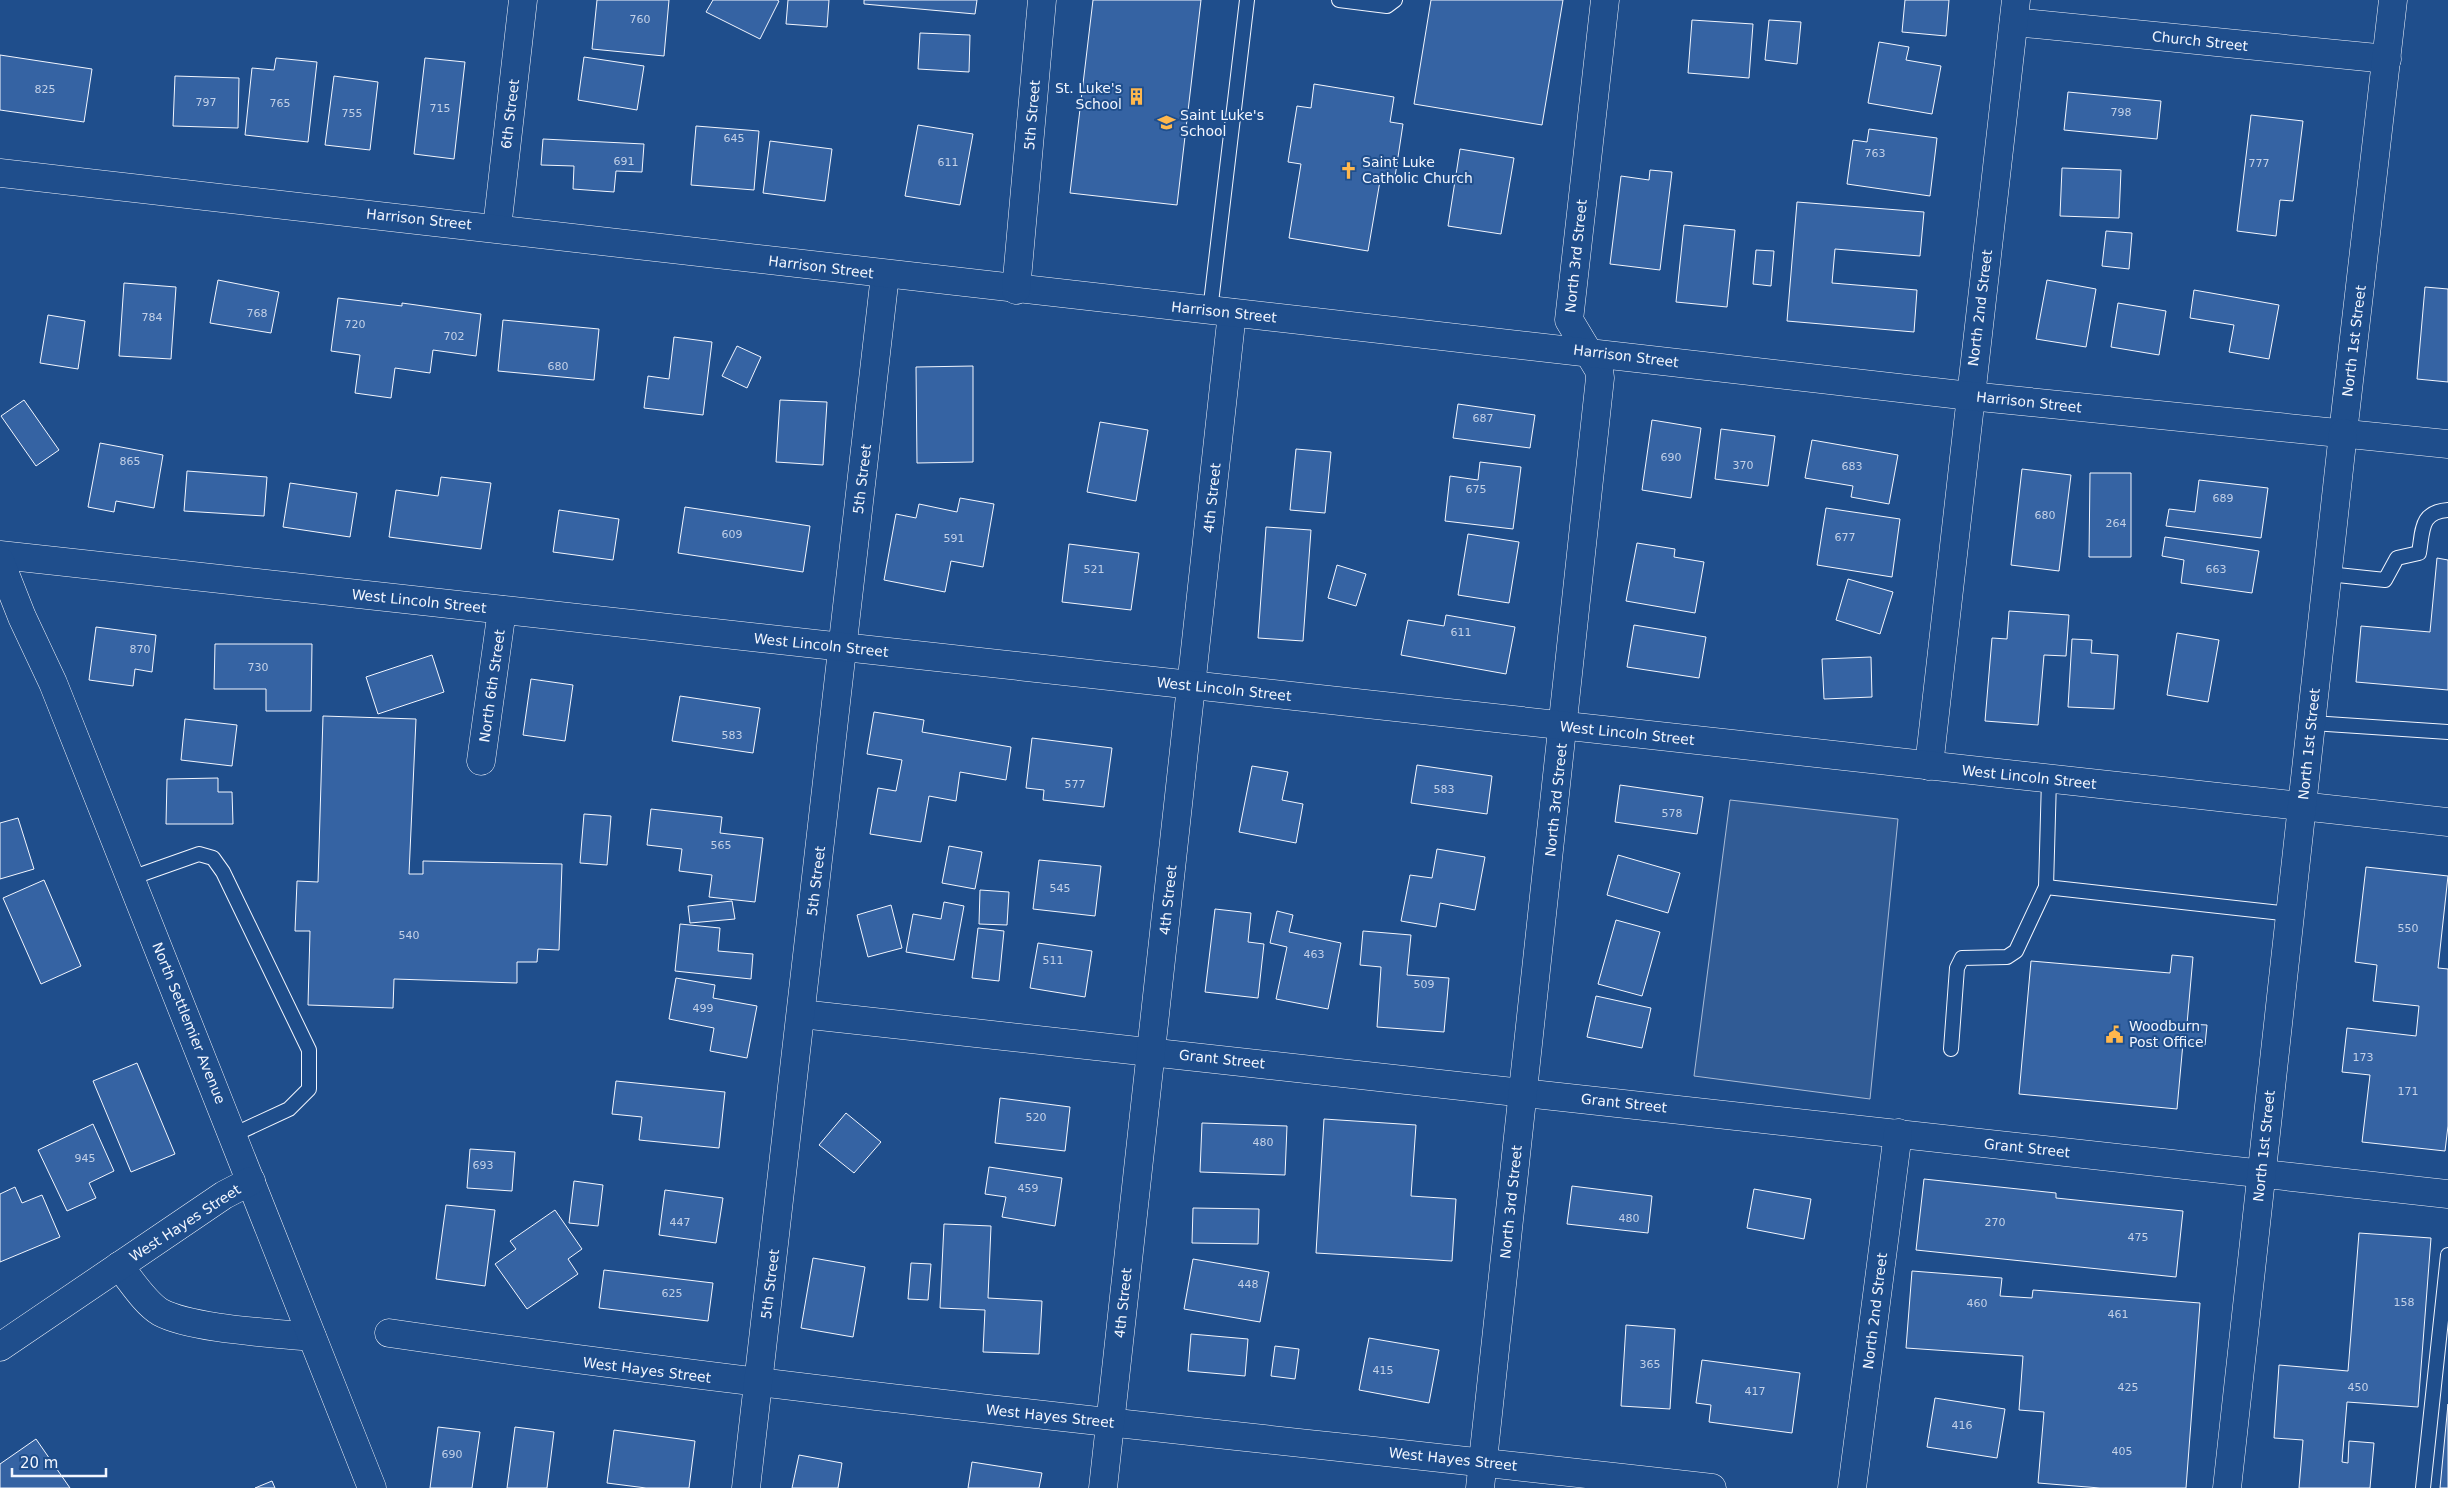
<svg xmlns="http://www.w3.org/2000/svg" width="2448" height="1488" font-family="'DejaVu Sans',sans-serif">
  <rect width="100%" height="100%" fill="#1f4e8c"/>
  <polygon fill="#305b95" stroke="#a8bbd7" points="1730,800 1898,819 1870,1099 1694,1076"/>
  <g fill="#3563a3" stroke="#f2f6ff">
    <polygon points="597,0 669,0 664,56 592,49"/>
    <polygon points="713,0 777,0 779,1 760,39 706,12"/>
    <polygon points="788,0 829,0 827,27 786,24"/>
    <polygon points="864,0 977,0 975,14 864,4"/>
    <polygon points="1093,0 1201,0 1177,205 1070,193"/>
    <polygon points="1431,0 1563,0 1542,125 1414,104"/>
    <polygon points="1905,0 1949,0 1946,36 1902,32"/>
    <polygon points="1692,20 1753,24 1749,78 1688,73"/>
    <polygon points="1769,20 1801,22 1797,64 1765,60"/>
    <polygon points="920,33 970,35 969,72 918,69"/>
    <polygon points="1879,42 1909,47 1906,60 1941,66 1932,114 1868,103"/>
    <polygon points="0,55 92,69 84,122 0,110"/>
    <polygon points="584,57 644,66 637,110 578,100"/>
    <polygon points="276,58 317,62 308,142 245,135 252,68 274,70"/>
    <polygon points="425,58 465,62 454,159 414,154"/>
    <polygon points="175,76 239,78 238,128 173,126"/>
    <polygon points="334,76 378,82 370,150 325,145"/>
    <polygon points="1314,84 1394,97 1390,122 1403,124 1395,177 1381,175 1368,251 1289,238 1301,164 1288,162 1297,106 1311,108"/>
    <polygon points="2068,92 2161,101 2157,139 2064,130"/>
    <polygon points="2251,115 2303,121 2293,201 2280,200 2276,236 2237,231"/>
    <polygon points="918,125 973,134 960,205 905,196"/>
    <polygon points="696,126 759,131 754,190 691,185"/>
    <polygon points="1869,129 1937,138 1930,196 1847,184 1853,140 1867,142"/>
    <polygon points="543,139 644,144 642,172 616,171 614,192 573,189 574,166 541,165"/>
    <polygon points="770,141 832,149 825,201 763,193"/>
    <polygon points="1460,149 1514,158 1501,234 1448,226"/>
    <polygon points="2062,168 2121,170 2119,218 2060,216"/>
    <polygon points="1650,170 1672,172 1660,270 1610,264 1621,176 1649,180"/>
    <polygon points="1797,202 1924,212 1920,256 1835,249 1832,283 1917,290 1914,332 1787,321"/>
    <polygon points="1684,225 1735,230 1727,307 1676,302"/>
    <polygon points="2106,231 2132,233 2129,269 2102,266"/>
    <polygon points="1756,250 1774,251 1771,286 1753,284"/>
    <polygon points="218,280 279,292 271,333 210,323"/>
    <polygon points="2047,280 2096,289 2086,347 2036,339"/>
    <polygon points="124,283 176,287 171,359 119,356"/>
    <polygon points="2425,287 2448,289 2448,382 2417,379"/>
    <polygon points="2194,290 2279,305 2269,359 2229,352 2234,325 2190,318"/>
    <polygon points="338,298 402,306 402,303 481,314 476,356 433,350 430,373 395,368 391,398 355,393 360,355 331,351"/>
    <polygon points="2118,303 2166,311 2159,355 2111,347"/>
    <polygon points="48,315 85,321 78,369 40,363"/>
    <polygon points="503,320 599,329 594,380 498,371"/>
    <polygon points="674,337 712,342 703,415 644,408 648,376 669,379"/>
    <polygon points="737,346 761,357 747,388 722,376"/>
    <polygon points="973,366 973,462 917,463 916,367"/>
    <polygon points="24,400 59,450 36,466 1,416"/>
    <polygon points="780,400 827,402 823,465 776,462"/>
    <polygon points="1458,404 1535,415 1530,448 1453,438"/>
    <polygon points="1652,420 1701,428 1691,498 1642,490"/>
    <polygon points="1100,422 1148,430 1136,501 1087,492"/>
    <polygon points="1721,429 1775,436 1768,486 1715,479"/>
    <polygon points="1812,440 1898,455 1889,504 1851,497 1853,486 1805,478"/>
    <polygon points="100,443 163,455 154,508 116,501 114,512 88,507"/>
    <polygon points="1296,449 1331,452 1325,513 1290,510"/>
    <polygon points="1480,462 1521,467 1513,529 1445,521 1450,476 1478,480"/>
    <polygon points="2022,469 2071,475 2059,571 2011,565"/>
    <polygon points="187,471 267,477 264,516 184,511"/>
    <polygon points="2090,473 2131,473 2131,557 2089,557"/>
    <polygon points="441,477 491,483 481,549 389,537 396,490 438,496"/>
    <polygon points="2199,480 2268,488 2261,538 2166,526 2169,509 2195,512"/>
    <polygon points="290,483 357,493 350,537 283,527"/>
    <polygon points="960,498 994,504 983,567 951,561 945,592 884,580 896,514 916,518 919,504 957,512"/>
    <polygon points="685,507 810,526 803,572 678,553"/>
    <polygon points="1826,508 1900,519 1892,577 1817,565"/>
    <polygon points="559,510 619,519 613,560 553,552"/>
    <polygon points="1266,527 1311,530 1303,641 1258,638"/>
    <polygon points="1468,534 1519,542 1509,603 1458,595"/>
    <polygon points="2165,537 2259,551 2252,593 2181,583 2184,560 2162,556"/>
    <polygon points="1637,543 1675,549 1674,557 1704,562 1695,613 1626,601"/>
    <polygon points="1069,544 1139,553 1131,610 1062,602"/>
    <polygon points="2437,558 2448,560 2448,690 2356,682 2361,626 2430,632"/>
    <polygon points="1337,565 1366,574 1356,606 1328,598"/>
    <polygon points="1848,579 1893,592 1880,634 1836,620"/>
    <polygon points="2009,611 2069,615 2066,656 2044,655 2038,725 1985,721 1992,638 2007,639"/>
    <polygon points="1446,615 1515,627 1506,674 1401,655 1408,620 1444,626"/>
    <polygon points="1634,625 1706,637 1699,678 1627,667"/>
    <polygon points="96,627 156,635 152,672 135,669 133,686 89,680"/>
    <polygon points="2177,633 2219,640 2208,702 2167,695"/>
    <polygon points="2072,639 2092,640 2091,653 2118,655 2114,709 2068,707"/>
    <polygon points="215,644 312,644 311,711 266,711 266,689 214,689"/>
    <polygon points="432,655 444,692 378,714 366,677"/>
    <polygon points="1871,657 1872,697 1824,699 1822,659"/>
    <polygon points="531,679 573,685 565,741 523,735"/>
    <polygon points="680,696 760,708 753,753 672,741"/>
    <polygon points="874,712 924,720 922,732 1011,747 1006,780 960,772 956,801 929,796 921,842 870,834 878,788 896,791 902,760 867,754"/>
    <polygon points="323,716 416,719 409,874 423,874 423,861 562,864 559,950 538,949 537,962 517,962 517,983 394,979 393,1008 308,1005 310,931 295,931 297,881 318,882"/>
    <polygon points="185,719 237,725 232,766 181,760"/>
    <polygon points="1032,738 1112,748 1104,807 1043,800 1044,790 1026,788"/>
    <polygon points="1417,765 1492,776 1487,814 1411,803"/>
    <polygon points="1252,766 1288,772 1282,800 1303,804 1296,843 1239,832"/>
    <polygon points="218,778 218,792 232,792 233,824 166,824 167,779"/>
    <polygon points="1620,785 1703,797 1697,834 1615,822"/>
    <polygon points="651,809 722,817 720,833 763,838 755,902 709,897 712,875 679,871 682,849 647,845"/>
    <polygon points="584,814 611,816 607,865 580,863"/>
    <polygon points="18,818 34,869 0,879 0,823"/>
    <polygon points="949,846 982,852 975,889 942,883"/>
    <polygon points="1437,849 1485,857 1475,910 1440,903 1436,927 1401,921 1410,875 1432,878"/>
    <polygon points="1618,855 1680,873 1668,913 1607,895"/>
    <polygon points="1039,860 1101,866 1095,916 1033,909"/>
    <polygon points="2366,867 2448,876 2438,968 2448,969 2448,1126 2445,1151 2362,1142 2370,1075 2342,1072 2347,1028 2416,1036 2419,1006 2373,1001 2377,965 2355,962"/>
    <polygon points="44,880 81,966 41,984 3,898"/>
    <polygon points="980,890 1009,892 1007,925 979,924"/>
    <polygon points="732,901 735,919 690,923 688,906"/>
    <polygon points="944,902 964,906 954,960 906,952 913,914 941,919"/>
    <polygon points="891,905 902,948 868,957 857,915"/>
    <polygon points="1215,909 1251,913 1248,942 1264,944 1258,998 1205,992"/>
    <polygon points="1277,911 1293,915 1289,932 1341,943 1328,1009 1276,999 1287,947 1270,943"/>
    <polygon points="1616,920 1660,932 1642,996 1598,984"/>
    <polygon points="680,924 720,928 718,951 753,954 751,979 675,971"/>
    <polygon points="978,928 1004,931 999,981 972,978"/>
    <polygon points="1363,931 1411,935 1407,975 1449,978 1444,1032 1377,1027 1381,967 1360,965"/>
    <polygon points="1038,943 1092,951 1085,997 1030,988"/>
    <polygon points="2172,955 2193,957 2187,1024 2207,1025 2205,1045 2183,1043 2177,1109 2019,1094 2031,961 2170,973"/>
    <polygon points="676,978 715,985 713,998 757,1006 747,1058 710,1051 714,1028 669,1019"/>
    <polygon points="1596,996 1651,1008 1642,1048 1587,1037"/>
    <polygon points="137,1063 175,1154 131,1172 93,1081"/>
    <polygon points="616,1081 725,1092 719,1148 639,1140 642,1117 612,1114"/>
    <polygon points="1000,1098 1070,1107 1065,1151 995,1143"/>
    <polygon points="846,1113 881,1142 854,1173 819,1145"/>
    <polygon points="1324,1119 1416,1125 1411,1196 1456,1199 1452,1261 1316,1253"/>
    <polygon points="1202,1123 1287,1126 1285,1175 1200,1172"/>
    <polygon points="93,1124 114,1171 89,1183 96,1198 67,1211 38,1150"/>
    <polygon points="470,1149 515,1152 512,1191 467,1188"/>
    <polygon points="989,1167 1062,1178 1055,1226 1002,1217 1006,1197 985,1194"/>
    <polygon points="1924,1179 2056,1193 2056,1198 2183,1211 2176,1277 1916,1250"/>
    <polygon points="574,1181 603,1185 598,1226 569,1223"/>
    <polygon points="1572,1186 1652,1196 1648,1233 1567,1224"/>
    <polygon points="15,1187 22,1203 42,1195 60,1237 0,1262 0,1194"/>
    <polygon points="1754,1189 1811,1199 1804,1239 1747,1228"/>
    <polygon points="665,1190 723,1198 716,1243 659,1235"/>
    <polygon points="446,1205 495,1210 485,1286 436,1279"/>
    <polygon points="1193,1208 1259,1209 1258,1244 1192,1243"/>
    <polygon points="555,1210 582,1249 568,1259 578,1274 527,1309 495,1264 516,1249 510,1241"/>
    <polygon points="944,1224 991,1226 988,1298 1042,1301 1039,1354 983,1352 985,1310 940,1308"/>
    <polygon points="2359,1233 2431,1238 2418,1407 2347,1402 2342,1462 2348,1463 2349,1441 2374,1443 2370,1488 2299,1488 2303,1440 2274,1438 2279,1365 2348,1371"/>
    <polygon points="813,1258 865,1267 853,1337 801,1328"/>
    <polygon points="1193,1259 1269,1272 1260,1322 1184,1309"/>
    <polygon points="911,1263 931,1264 928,1300 908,1299"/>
    <polygon points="604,1270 713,1283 708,1321 599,1308"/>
    <polygon points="1912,1271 2002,1278 2000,1296 2032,1298 2033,1290 2200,1303 2186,1488 2100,1488 2038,1483 2044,1412 2019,1410 2023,1356 1906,1348"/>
    <polygon points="1626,1325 1675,1329 1670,1409 1621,1406"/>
    <polygon points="1191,1334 1248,1339 1245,1376 1188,1371"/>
    <polygon points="1369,1338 1439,1350 1429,1403 1359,1390"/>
    <polygon points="1275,1346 1299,1349 1295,1379 1271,1376"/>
    <polygon points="1702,1360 1800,1373 1792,1433 1709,1422 1711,1405 1696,1403"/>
    <polygon points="1935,1398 2005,1409 1997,1458 1927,1447"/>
    <polygon points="2448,1404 2448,1488 2440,1488"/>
    <polygon points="438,1427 480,1432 472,1488 430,1488"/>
    <polygon points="515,1427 554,1432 547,1488 507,1488"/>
    <polygon points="614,1430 695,1441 689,1488 646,1488 607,1483"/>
    <polygon points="36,1439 70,1488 0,1488 0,1464"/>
    <polygon points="799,1455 842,1463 838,1488 792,1488"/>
    <polygon points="972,1462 1042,1473 1039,1488 968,1488"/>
    <polygon points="272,1481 275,1488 255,1488"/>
  </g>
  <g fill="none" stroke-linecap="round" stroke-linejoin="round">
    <defs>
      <g id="lane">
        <polyline points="1339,0 1387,6 1395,0"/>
        <polyline points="1210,311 1247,0"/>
        <path d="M 2328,574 L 2385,580 L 2397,558 L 2419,553 C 2423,530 2420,512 2448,510"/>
        <polyline points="2312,723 2448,732"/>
        <polyline points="131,878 199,854 213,858 223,872 309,1050 309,1089 289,1109 233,1135"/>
        <polyline points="2046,887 2290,914"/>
        <polyline points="1951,1049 1957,968 1962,958 2007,957 2016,951 2046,887 2049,779"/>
        <polyline points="2423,1488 2448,1255"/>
      </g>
      <g id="street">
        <polyline points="2014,22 2387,59"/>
        <polyline points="497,228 523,0"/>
        <polyline points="2343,433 2393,0"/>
        <polyline points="481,761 502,610"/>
        <polyline points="1929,766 2016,0"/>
        <polyline points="801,1014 2448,1194"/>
        <path d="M 119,1266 C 131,1280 144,1302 160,1312 C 191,1329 274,1333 312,1337"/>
        <path d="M 389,1333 C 829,1397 1271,1438 1712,1488"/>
        <polyline points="746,1488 885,275"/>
        <polyline points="1103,1488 1232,313"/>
        <polyline points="1480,1488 1600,378 1599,370 1569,320 1605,0"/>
        <polyline points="1852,1488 1898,1133"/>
      </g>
      <g id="secondary">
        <polyline points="0,173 1970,396 2448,444"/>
        <polyline points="1016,290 1042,0"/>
        <polyline points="0,555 2448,822"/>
        <polyline points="0,561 22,617 53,683 372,1488"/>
        <polyline points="0,1347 224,1195 251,1181"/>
        <polyline points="2227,1488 2343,433"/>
      </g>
    </defs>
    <use href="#lane" stroke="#f2f6ff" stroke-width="16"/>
    <use href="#street" stroke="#f2f6ff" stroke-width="29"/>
    <use href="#secondary" stroke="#f2f6ff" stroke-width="29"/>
    <use href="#lane" stroke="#1f4e8c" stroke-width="14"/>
    <use href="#street" stroke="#1f4e8c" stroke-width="28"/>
    <use href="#secondary" stroke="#1f4e8c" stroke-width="28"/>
  </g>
  <defs>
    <symbol id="building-bare" viewBox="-9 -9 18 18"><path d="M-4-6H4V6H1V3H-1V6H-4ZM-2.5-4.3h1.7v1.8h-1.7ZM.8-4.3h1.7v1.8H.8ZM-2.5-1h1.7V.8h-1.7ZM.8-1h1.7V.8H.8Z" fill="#ffb74d" stroke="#1f4e8c" stroke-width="2.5" paint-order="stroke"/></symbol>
    <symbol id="school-bare" viewBox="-9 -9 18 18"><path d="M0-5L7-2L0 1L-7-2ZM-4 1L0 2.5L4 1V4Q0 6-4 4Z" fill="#ffb74d" stroke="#1f4e8c" stroke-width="2.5" paint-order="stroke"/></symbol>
    <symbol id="church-bare" viewBox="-9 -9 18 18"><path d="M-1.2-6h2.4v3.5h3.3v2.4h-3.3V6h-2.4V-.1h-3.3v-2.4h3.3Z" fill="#ffb74d" stroke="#1f4e8c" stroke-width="2.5" paint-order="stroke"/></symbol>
    <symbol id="civic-bare" viewBox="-9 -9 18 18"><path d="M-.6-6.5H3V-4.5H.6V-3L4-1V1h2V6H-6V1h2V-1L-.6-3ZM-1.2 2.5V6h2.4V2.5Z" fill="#ffb74d" stroke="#1f4e8c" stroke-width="2.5" paint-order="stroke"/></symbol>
  </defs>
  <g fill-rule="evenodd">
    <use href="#building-bare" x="1124" y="84" width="25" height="25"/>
    <use href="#school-bare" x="1154" y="110" width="25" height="25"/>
    <use href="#church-bare" x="1336" y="158" width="25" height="25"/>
    <use href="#civic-bare" x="2102" y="1022" width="25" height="25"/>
  </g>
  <g text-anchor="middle" stroke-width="4" stroke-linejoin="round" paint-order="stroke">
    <g font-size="11" fill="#c3d1e8">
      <text x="640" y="23">760</text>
      <text x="45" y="93">825</text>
      <text x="206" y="106">797</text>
      <text x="280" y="107">765</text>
      <text x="440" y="112">715</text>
      <text x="2121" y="116">798</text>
      <text x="352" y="117">755</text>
      <text x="734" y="142">645</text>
      <text x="1875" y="157">763</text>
      <text x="624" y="165">691</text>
      <text x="948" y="166">611</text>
      <text x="2259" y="167">777</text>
      <text x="257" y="317">768</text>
      <text x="152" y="321">784</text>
      <text x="355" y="328">720</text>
      <text x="454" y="340">702</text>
      <text x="558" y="370">680</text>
      <text x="1483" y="422">687</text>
      <text x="1671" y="461">690</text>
      <text x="130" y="465">865</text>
      <text x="1743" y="469">370</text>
      <text x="1852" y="470">683</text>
      <text x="1476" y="493">675</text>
      <text x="2223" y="502">689</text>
      <text x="2045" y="519">680</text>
      <text x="2116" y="527">264</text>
      <text x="732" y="538">609</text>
      <text x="1845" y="541">677</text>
      <text x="954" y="542">591</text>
      <text x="1094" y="573">521</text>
      <text x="2216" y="573">663</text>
      <text x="1461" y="636">611</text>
      <text x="140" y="653">870</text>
      <text x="258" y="671">730</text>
      <text x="732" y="739">583</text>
      <text x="1075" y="788">577</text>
      <text x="1444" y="793">583</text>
      <text x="1672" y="817">578</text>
      <text x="721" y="849">565</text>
      <text x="1060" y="892">545</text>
      <text x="2408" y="932">550</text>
      <text x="409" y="939">540</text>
      <text x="1314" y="958">463</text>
      <text x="1053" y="964">511</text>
      <text x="1424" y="988">509</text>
      <text x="703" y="1012">499</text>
      <text x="2363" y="1061">173</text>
      <text x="2408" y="1095">171</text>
      <text x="1036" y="1121">520</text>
      <text x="1263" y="1146">480</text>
      <text x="85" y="1162">945</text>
      <text x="483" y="1169">693</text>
      <text x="1028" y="1192">459</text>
      <text x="1629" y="1222">480</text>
      <text x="680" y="1226">447</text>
      <text x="1995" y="1226">270</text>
      <text x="2138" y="1241">475</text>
      <text x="1248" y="1288">448</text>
      <text x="672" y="1297">625</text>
      <text x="2404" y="1306">158</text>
      <text x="1977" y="1307">460</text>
      <text x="2118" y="1318">461</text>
      <text x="1650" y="1368">365</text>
      <text x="1383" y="1374">415</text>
      <text x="2128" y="1391">425</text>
      <text x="2358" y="1391">450</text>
      <text x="1755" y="1395">417</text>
      <text x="1962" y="1429">416</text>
      <text x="2122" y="1455">405</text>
      <text x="452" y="1458">690</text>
    </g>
    <g font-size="14" fill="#f2f6ff" stroke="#1f4e8c">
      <text transform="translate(2200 41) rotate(6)" y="5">Church Street</text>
      <text transform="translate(510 114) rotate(-83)" y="5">6th Street</text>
      <text transform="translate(1032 115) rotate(-85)" y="5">5th Street</text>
      <text transform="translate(419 219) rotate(6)" y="5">Harrison Street</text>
      <text transform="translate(1576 256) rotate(-84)" y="5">North 3rd Street</text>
      <text transform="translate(821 267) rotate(7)" y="5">Harrison Street</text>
      <text transform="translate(1980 308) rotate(-83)" y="5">North 2nd Street</text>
      <text transform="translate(1224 312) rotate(6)" y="5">Harrison Street</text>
      <text transform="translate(2354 341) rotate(-83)" y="5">North 1st Street</text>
      <text transform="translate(1626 356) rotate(7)" y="5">Harrison Street</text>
      <text transform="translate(2029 402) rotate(6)" y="5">Harrison Street</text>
      <text transform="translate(862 479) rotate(-83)" y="5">5th Street</text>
      <text transform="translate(1212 498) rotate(-84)" y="5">4th Street</text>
      <text transform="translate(419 601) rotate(6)" y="5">West Lincoln Street</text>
      <text transform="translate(821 645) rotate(6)" y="5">West Lincoln Street</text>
      <text transform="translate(492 686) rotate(-82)" y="5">North 6th Street</text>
      <text transform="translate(1224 689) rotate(6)" y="5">West Lincoln Street</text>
      <text transform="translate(1627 733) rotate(6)" y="5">West Lincoln Street</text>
      <text transform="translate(2309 744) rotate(-84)" y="5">North 1st Street</text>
      <text transform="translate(2029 777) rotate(6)" y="5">West Lincoln Street</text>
      <text transform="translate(1556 800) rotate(-84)" y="5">North 3rd Street</text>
      <text transform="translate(816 881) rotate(-83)" y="5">5th Street</text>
      <text transform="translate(1168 900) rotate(-84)" y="5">4th Street</text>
      <text transform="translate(189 1023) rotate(68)" y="5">North Settlemier Avenue</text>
      <text transform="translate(1222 1059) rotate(6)" y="5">Grant Street</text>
      <text transform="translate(1624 1103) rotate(6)" y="5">Grant Street</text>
      <text transform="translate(2264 1146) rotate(-84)" y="5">North 1st Street</text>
      <text transform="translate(2027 1148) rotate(6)" y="5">Grant Street</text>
      <text transform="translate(1511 1202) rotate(-84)" y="5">North 3rd Street</text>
      <text transform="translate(185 1223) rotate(-33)" y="5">West Hayes Street</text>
      <text transform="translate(770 1284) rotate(-83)" y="5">5th Street</text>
      <text transform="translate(1123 1303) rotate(-84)" y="5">4th Street</text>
      <text transform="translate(1875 1311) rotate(-83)" y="5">North 2nd Street</text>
      <text transform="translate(647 1370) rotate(7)" y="5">West Hayes Street</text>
      <text transform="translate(1050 1416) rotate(6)" y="5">West Hayes Street</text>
      <text transform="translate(1453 1459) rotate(6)" y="5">West Hayes Street</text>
    </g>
    <g font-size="14" fill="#f2f6ff" stroke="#1f4e8c" text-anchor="start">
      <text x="1122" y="93" text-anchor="end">St. Luke's<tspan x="1122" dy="16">School</tspan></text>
      <text x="1180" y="120">Saint Luke's<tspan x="1180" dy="16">School</tspan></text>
      <text x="1362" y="167">Saint Luke<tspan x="1362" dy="16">Catholic Church</tspan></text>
      <text x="2129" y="1031">Woodburn<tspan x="2129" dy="16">Post Office</tspan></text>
    </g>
  </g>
  <path d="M12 1468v8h94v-8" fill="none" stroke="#f2f6ff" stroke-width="2.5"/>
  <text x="20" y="1468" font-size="15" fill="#f2f6ff" stroke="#1f4e8c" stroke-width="4" paint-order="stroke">20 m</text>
</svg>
